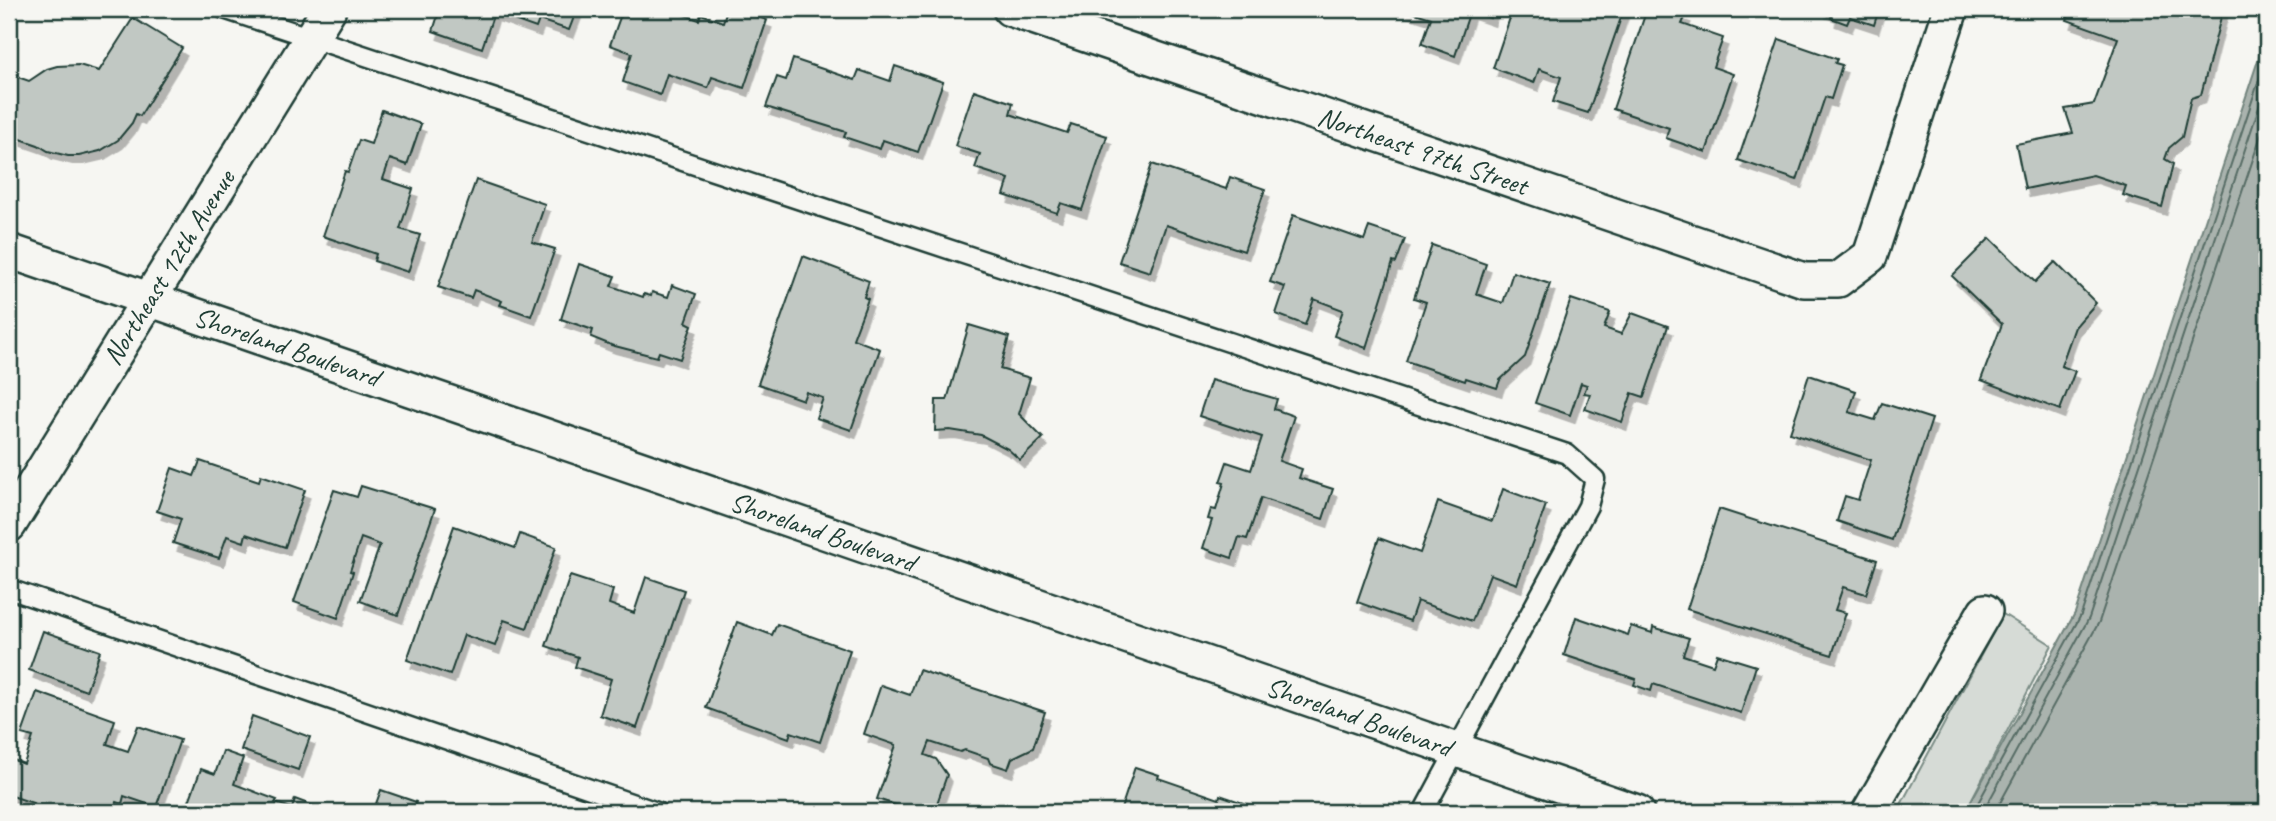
<svg xmlns="http://www.w3.org/2000/svg" width="2276" height="821" font-family="Caveat,sans-serif">
  <defs>
    <filter id="shadow"><feDropShadow dx="4.5" dy="8" stdDeviation="0" flood-color="#0004"/></filter>
  </defs>
  <rect width="100%" height="100%" fill="#f6f6f2"/>
  <filter id="ink" filterUnits="userSpaceOnUse"><feTurbulence type="fractalNoise" baseFrequency=".0143" numOctaves="2"/><feDisplacementMap in="SourceGraphic" scale="14" xChannelSelector="R" yChannelSelector="G"/><feConvolveMatrix kernelMatrix="1 2 1 2 8 2 1 2 1" color-interpolation-filters="sRGB"/></filter>
  <g filter="url(#ink)">
    <polygon fill="#d6dbd6" stroke="#7a8c85" stroke-width="2" points="2003,614 2052,645 1965,812 1897,812"/>
    <polygon fill="#aab3ae" stroke="#72847d" stroke-width="2" points="2267,33 2267,812 1965,812 2075,613"/>
    <g fill="none" stroke-linecap="round" stroke-linejoin="round">
      <g stroke="#576c65" stroke-width="2">
        <polyline points="1973,812 2081,615 2267,56"/>
        <polyline points="1983,812 2089,618 2267,83"/>
        <polyline points="1995,812 2099,622 2267,117"/>
      </g>
    </g>
    <g fill="#c1c8c3" stroke="#1f3d34" stroke-width="2" filter="url(#shadow)">
      <polygon points="440,9 577,9 569,30 539,20 536,28 494,13 482,48 433,31"/>
      <polygon points="623,9 652,9 661,12 662,9 667,9 699,20 701,14 723,22 727,9 735,9 767,20 744,88 712,77 708,88 667,74 660,95 623,82 632,53 610,45"/>
      <polygon points="1402,9 1493,9 1490,18 1470,11 1455,56 1422,44 1431,18"/>
      <polygon points="1513,9 1624,9 1588,113 1553,102 1561,77 1539,69 1534,83 1493,68"/>
      <polygon points="1647,9 1668,9 1686,15 1682,24 1723,38 1713,67 1733,74 1706,152 1666,138 1669,128 1613,109"/>
      <polygon points="1823,9 1879,9 1874,25 1850,17 1847,24 1831,18 1832,13 1822,10"/>
      <polygon points="2071,9 2223,9 2201,95 2191,98 2182,137 2169,148 2165,159 2173,164 2162,207 2123,195 2126,186 2093,175 2025,189 2016,144 2073,133 2065,109 2094,104 2118,38 2067,20"/>
      <polygon points="133,18 182,48 140,116 136,114 132,123 118,140 100,151 79,156 68,156 48,151 38,145 9,135 9,74 29,81 47,69 57,66 79,65 99,71"/>
      <polygon points="1779,39 1837,59 1835,63 1842,65 1831,99 1825,97 1797,180 1738,160"/>
      <polygon points="793,59 855,80 859,70 890,81 895,66 943,82 918,152 883,140 880,149 844,137 846,132 766,107 777,77 786,80"/>
      <polygon points="974,90 1013,103 1010,114 1067,133 1071,124 1107,136 1082,210 1061,203 1057,213 1004,195 1009,179 975,168 980,154 955,146"/>
      <polygon points="382,110 421,124 407,165 390,159 383,179 413,189 400,229 420,235 408,272 374,261 376,254 323,236 345,171 348,172 359,140 371,144"/>
      <polygon points="1152,164 1226,189 1230,177 1265,189 1244,251 1166,225 1150,272 1119,262"/>
      <polygon points="476,180 545,204 532,242 555,249 531,316 500,305 502,301 474,290 471,298 438,287"/>
      <polygon points="1293,215 1364,240 1369,227 1405,239 1396,263 1393,262 1366,348 1334,336 1343,310 1314,299 1305,325 1276,314 1285,287 1270,282"/>
      <polygon points="1990,238 2035,282 2055,262 2096,303 2075,327 2061,366 2075,371 2060,410 1981,380 2002,324 1952,276"/>
      <polygon points="1432,245 1486,264 1476,294 1503,303 1513,272 1550,284 1525,357 1500,380 1497,388 1466,378 1465,381 1406,361 1426,302 1414,298"/>
      <polygon points="803,256 869,281 864,297 868,299 853,339 880,349 851,430 816,418 823,398 806,392 803,400 758,384"/>
      <polygon points="579,264 615,276 611,286 643,297 644,294 651,296 652,292 668,297 672,285 696,294 686,322 692,325 680,359 659,352 657,357 611,345 591,337 593,330 561,319"/>
      <polygon points="1571,299 1610,312 1604,328 1621,334 1632,313 1668,326 1644,397 1632,393 1622,422 1585,409 1590,394 1584,393 1587,385 1581,383 1570,415 1535,403"/>
      <polygon points="969,325 1009,337 1000,369 1030,378 1019,414 1043,438 1020,460 1008,449 981,435 950,430 935,431 936,400 947,400"/>
      <polygon points="1809,375 1856,391 1849,412 1875,420 1882,403 1932,419 1892,540 1837,521 1845,496 1858,500 1871,460 1790,433"/>
      <polygon points="1211,380 1277,399 1274,409 1294,416 1279,461 1302,469 1299,478 1333,489 1323,519 1261,498 1247,539 1239,537 1232,558 1203,548 1212,520 1208,519 1211,509 1216,510 1224,483 1220,482 1227,462 1251,470 1262,437 1199,416"/>
      <polygon points="200,461 259,481 261,475 305,490 285,547 246,534 244,542 227,536 219,558 173,543 181,519 157,511 172,468 194,476"/>
      <polygon points="361,486 435,509 398,615 360,601 380,545 361,538 350,571 353,572 338,618 294,602 334,490 357,497"/>
      <polygon points="1503,489 1546,505 1517,584 1490,574 1472,621 1417,601 1410,621 1357,602 1379,538 1420,553 1438,502 1492,521"/>
      <polygon points="1719,509 1877,560 1866,594 1843,587 1835,610 1846,613 1832,655 1687,609"/>
      <polygon points="454,526 515,548 520,534 556,547 527,628 504,620 495,646 464,635 450,675 407,660"/>
      <polygon points="570,576 613,590 609,604 634,613 646,577 684,590 637,728 600,715 611,679 575,667 578,657 546,646"/>
      <polygon points="1576,617 1628,635 1631,626 1652,633 1653,627 1689,638 1683,655 1713,665 1717,654 1756,666 1741,713 1653,684 1651,691 1634,685 1636,679 1564,655"/>
      <polygon points="737,622 772,635 777,624 850,650 820,742 791,732 789,738 706,708"/>
      <polygon points="43,631 100,651 86,691 29,670"/>
      <polygon points="919,670 1045,712 1033,748 1012,758 1008,769 990,763 988,758 965,750 960,752 930,742 925,755 936,759 947,775 934,812 918,812 877,799 896,745 864,734 881,685 910,695"/>
      <polygon points="37,692 115,720 107,744 128,751 138,726 180,740 156,807 124,796 122,804 116,802 113,812 45,812 31,807 33,803 9,795 9,766 11,759 24,764 33,737 22,734"/>
      <polygon points="252,716 310,737 298,770 241,750"/>
      <polygon points="223,751 243,758 234,784 277,800 275,803 292,808 295,799 319,808 317,812 201,812 187,807 201,769 215,774"/>
      <polygon points="1135,767 1159,775 1158,778 1219,799 1220,795 1258,808 1256,812 1120,812"/>
      <polygon points="381,790 416,802 413,812 373,812"/>
    </g>
    <g fill="none" stroke-linecap="round" stroke-linejoin="round">
      <defs>
        <g id="service">
          <polyline points="224,9 1567,454 1595,479 1588,506 1423,812"/>
          <polyline points="9,589 657,812"/>
        </g>
        <g id="minor">
          <polyline points="1010,9 1804,280 1838,280 1870,256 1951,9"/>
          <polyline points="9,251 1637,812"/>
          <polyline points="9,525 329,9"/>
          <polyline points="1869,812 1985,611"/>
        </g>
      </defs>
      <use href="#service" stroke="#1f3d34" stroke-width="23"/>
      <use href="#minor" stroke="#1f3d34" stroke-width="38"/>
      <use href="#service" stroke="#f6f6f2" stroke-width="18"/>
      <use href="#minor" stroke="#f6f6f2" stroke-width="33"/>
    </g>
  </g>
  <g text-anchor="middle" stroke-width="6" stroke-linejoin="round" paint-order="stroke">
    <g font-size="28" fill="#1f3d34" stroke="#f6f6f2">
      <text transform="translate(1423 150) rotate(19)" y="10">Northeast 97th Street</text>
      <text transform="translate(168 267) rotate(-58)" y="10">Northeast 12th Avenue</text>
      <text transform="translate(287 346) rotate(19)" y="10">Shoreland Boulevard</text>
      <text transform="translate(823 531) rotate(19)" y="10">Shoreland Boulevard</text>
      <text transform="translate(1359 716) rotate(19)" y="10">Shoreland Boulevard</text>
    </g>
  </g>
  <rect width="2276" height="821" fill="none" stroke="#f6f6f2" stroke-width="35"/>
  <rect x="18" y="18" width="2241" height="786" fill="none" stroke="#1f3d34" stroke-width="2.5" filter="url(#ink)"/>
</svg>
